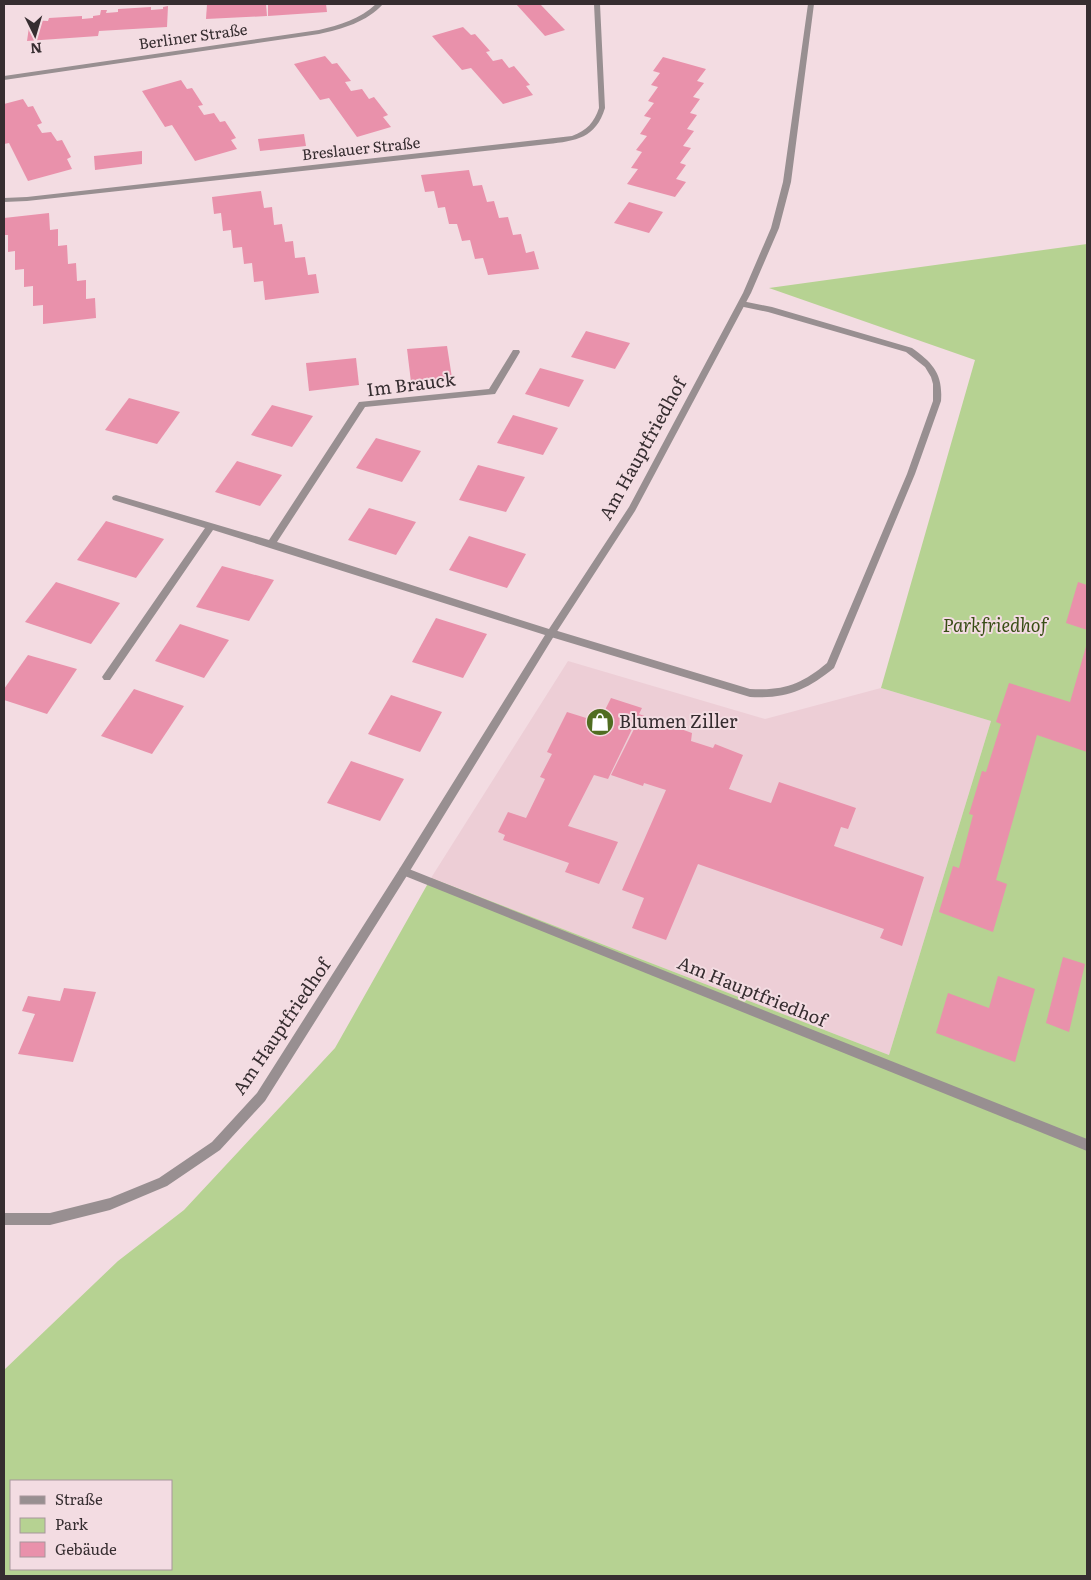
<svg xmlns="http://www.w3.org/2000/svg" width="1091" height="1580" font-family="Literata,serif">
  <rect width="100%" height="100%" fill="#f3dce2"/>
  <polygon fill="#edced6" points="568,661 765,719 881,688 991,721 889,1055 431,878"/>
  <path fill="#b6d292" fill-rule="evenodd" d="M 1087,244 L 1087,1576 L 4,1576 L 4,1370 L 118,1261 L 184,1210 L 335,1048 L 431,878 L 889,1055 L 991,721 L 881,688 L 975,360 L 769,288 ZM 11,1481 L 171,1481 L 171,1569 L 11,1569 Z"/>
  <g fill="#e991ab">
    <polygon points="207,4 266,4 267,16 206,19"/>
    <polygon points="268,4 326,4 327,12 268,16"/>
    <polygon points="516,4 540,4 565,30 545,36"/>
    <polygon points="168,6 167,27 99,31 98,36 27,41 30,20 48,21 49,18 82,16 82,19 93,18 93,16 100,15 101,10 107,10 106,13 118,12 118,9 151,7 151,10 163,9 163,7"/>
    <polygon points="463,27 471,35 475,34 490,51 486,52 493,61 502,59 509,68 514,66 530,85 526,86 533,95 503,104 471,68 462,70 432,36"/>
    <polygon points="325,56 332,64 337,63 351,81 345,82 351,91 362,89 369,99 374,97 388,115 383,117 391,127 357,137 329,98 320,100 294,64"/>
    <polygon points="663,57 706,69 697,81 704,83 693,97 700,99 690,113 697,115 687,129 694,131 683,146 691,148 680,163 686,165 676,179 686,182 675,197 627,184 638,169 631,168 642,152 636,150 647,136 640,134 651,118 644,116 654,103 648,101 658,87 651,85 660,73 653,71"/>
    <polygon points="181,80 187,89 192,88 203,105 198,106 204,115 214,113 220,122 225,121 236,138 231,140 237,149 195,161 172,125 165,127 142,91"/>
    <polygon points="23,99 28,107 33,106 42,123 37,125 42,133 51,132 57,141 62,140 71,157 67,159 72,169 28,181 9,143 4,144 4,104"/>
    <polygon points="304,134 306,146 260,151 258,139"/>
    <polygon points="142,151 142,164 95,170 94,156"/>
    <polygon points="469,170 473,186 482,185 487,202 494,201 499,218 508,217 513,235 521,234 526,253 534,251 539,269 488,275 483,258 475,259 470,240 462,241 457,224 449,224 445,207 438,208 434,191 425,192 421,175"/>
    <polygon points="261,191 264,208 272,207 274,225 282,224 285,242 293,241 295,258 305,257 308,275 316,274 319,293 265,300 263,281 254,282 252,263 244,264 242,247 233,248 231,230 223,231 221,213 214,214 212,197"/>
    <polygon points="629,202 663,212 649,233 614,223"/>
    <polygon points="49,213 50,230 58,229 58,246 67,245 68,264 76,263 77,281 86,280 86,299 95,298 96,318 43,324 43,305 33,306 33,286 24,287 24,269 15,270 15,251 8,252 8,235 4,235 4,218"/>
    <polygon points="586,331 630,343 615,369 571,357"/>
    <polygon points="447,346 452,378 411,382 407,349"/>
    <polygon points="356,358 359,385 309,391 306,363"/>
    <polygon points="540,368 584,380 569,407 525,394"/>
    <polygon points="129,398 180,412 157,444 105,430"/>
    <polygon points="272,405 313,416 292,447 251,435"/>
    <polygon points="513,415 558,428 543,455 497,443"/>
    <polygon points="376,438 421,451 402,482 356,468"/>
    <polygon points="237,461 282,475 260,506 215,492"/>
    <polygon points="478,465 525,477 506,512 459,500"/>
    <polygon points="369,508 416,522 396,555 348,540"/>
    <polygon points="106,521 164,539 136,578 77,560"/>
    <polygon points="469,536 526,554 507,588 449,570"/>
    <polygon points="222,566 274,580 249,621 196,607"/>
    <polygon points="56,582 120,603 91,644 25,622"/>
    <polygon points="1078,582 1087,585 1087,630 1066,623"/>
    <polygon points="436,618 487,634 463,678 412,662"/>
    <polygon points="180,624 229,640 204,678 155,661"/>
    <polygon points="1087,643 1087,752 1037,735 996,880 1007,884 993,932 939,912 953,866 959,868 973,815 969,814 982,771 986,772 1001,724 996,722 1009,683 1070,702"/>
    <polygon points="28,655 77,669 47,714 4,700 4,689"/>
    <polygon points="134,689 184,706 152,754 101,736"/>
    <polygon points="391,695 442,712 420,752 368,734"/>
    <polygon points="611,698 642,708 639,714 692,733 691,741 713,748 715,744 743,755 729,789 771,803 779,782 856,808 848,829 841,827 834,846 924,877 902,946 880,938 884,929 698,864 666,940 632,928 644,898 622,890 666,790 644,783 643,786 611,775 635,727 633,727 608,779 594,775 568,826 618,842 599,884 565,872 569,863 503,840 505,835 498,832 508,812 526,818 545,779 540,777 552,754 547,752 567,712 599,722"/>
    <polygon points="351,761 404,779 380,821 327,803"/>
    <polygon points="1063,957 1085,964 1069,1032 1046,1023"/>
    <polygon points="998,976 1035,989 1015,1062 936,1033 948,993 989,1008"/>
    <polygon points="64,988 96,992 73,1062 18,1054 35,1014 22,1011 28,996 60,1001"/>
  </g>
  <g fill="none" stroke-linecap="round" stroke-linejoin="round">
    <g fill="#988f91" fill-rule="evenodd">
      <path d="M 742,301 L 772,307 L 912,348 C 933,363 943,374 941,401 L 915,474 L 834,668 C 807,690 786,699 750,697 L 551,637 L 546,633 L 551,629 L 750,689 C 784,691 802,684 827,663 L 907,474 L 933,401 L 933,384 L 931,377 L 925,367 L 906,352 L 768,312 L 739,306 L 738,304 Z"/>
      <polygon points="404,867 1087,1139 1087,1151 400,874 399,871 400,868"/>
    </g>
    <g fill="#988f91" fill-rule="evenodd">
      <path d="M 376,4 L 383,4 C 367,22 342,29 319,34 L 4,80 L 4,76 L 319,30 C 340,25 360,19 376,4 Z"/>
      <path d="M 594,4 L 600,4 L 605,108 C 596,138 576,141 548,144 L 27,201 L 4,202 L 4,198 L 27,197 L 572,136 C 587,130 594,123 599,108 Z"/>
      <polygon points="808,4 814,4 791,182 779,228 751,293 635,511 554,636 408,874 265,1101 220,1150 167,1186 110,1210 50,1225 4,1225 4,1213 50,1213 110,1198 159,1178 212,1142 257,1093 400,868 545,635 213,530 110,680 104,680 102,677 104,674 205,528 113,500 112,498 113,496 116,495 269,540 359,402 489,389 513,350 519,350 520,352 495,394 365,407 277,542 549,629 629,507 743,293 771,228 783,182"/>
    </g>
  </g>
  <defs>
    <symbol id="shop-disc" viewBox="-11 -11 22 22"><circle r="9.5" fill="#506d21" stroke="#f3dce2"/><path d="M-5-2.5h2.3a2.7 3.5 0 0 1 5.4 0H5L5.5 6h-11ZM-1.5-2.5h3a1.5 2.3 0 0 0-3 0Z" fill="#fff"/></symbol>
  </defs>
  <g fill-rule="evenodd">
    <use href="#shop-disc" x="584" y="706" width="32" height="32"/>
  </g>
  <g text-anchor="middle" stroke-width="4" stroke-linejoin="round" paint-order="stroke">
    <g font-size="15" fill="#362d30" stroke="#f3dce2">
      <text transform="translate(193 37) rotate(-8)" y="5">Berliner Straße</text>
      <text transform="translate(361 149) rotate(-6)" y="5">Breslauer Straße</text>
    </g>
    <g font-size="18" fill="#362d30" stroke="#f3dce2">
      <text transform="translate(411 385) rotate(-7)" y="6">Im Brauck</text>
      <text transform="translate(643 449) rotate(-61)" y="6">Am Hauptfriedhof</text>
      <text transform="translate(752 992) rotate(22)" y="6">Am Hauptfriedhof</text>
      <text transform="translate(282 1027) rotate(-56)" y="6">Am Hauptfriedhof</text>
    </g>
    <g font-size="18" font-style="italic" fill="#384d15" stroke="#f3dce2">
      <text x="995" y="632">Parkfriedhof</text>
    </g>
    <g font-size="18" fill="#362d30" stroke="#f3dce2" text-anchor="start">
      <text x="619" y="728">Blumen Ziller</text>
    </g>
  </g>
  <rect width="1091" height="1580" fill="none" stroke="#362d30" stroke-width="10"/>
  <rect x="10" y="1480" width="162" height="90" fill="#f3dce2" stroke="#a7969b"/>
  <rect x="20" y="1496" width="25" height="8" fill="#988f91" stroke="#a7969b"/>
  <text x="55" y="1505" font-size="15" fill="#362d30">Straße</text>
  <rect x="20" y="1518" width="25" height="15" fill="#b6d292" stroke="#a7969b"/>
  <text x="55" y="1530" font-size="15" fill="#362d30">Park</text>
  <rect x="20" y="1542" width="25" height="15" fill="#e991ab" stroke="#a7969b"/>
  <text x="55" y="1555" font-size="15" fill="#362d30">Gebäude</text>
  <g transform="translate(35 35) rotate(175)" stroke="#f3dce2" stroke-width="4" paint-order="stroke">
  <path d="M0-4L9 19L0 12L-9 19Z" fill="#362d30"/>
  <text y="-8" font-size="14" font-weight="bold" text-anchor="middle" fill="#362d30">N</text>
  </g>
</svg>
